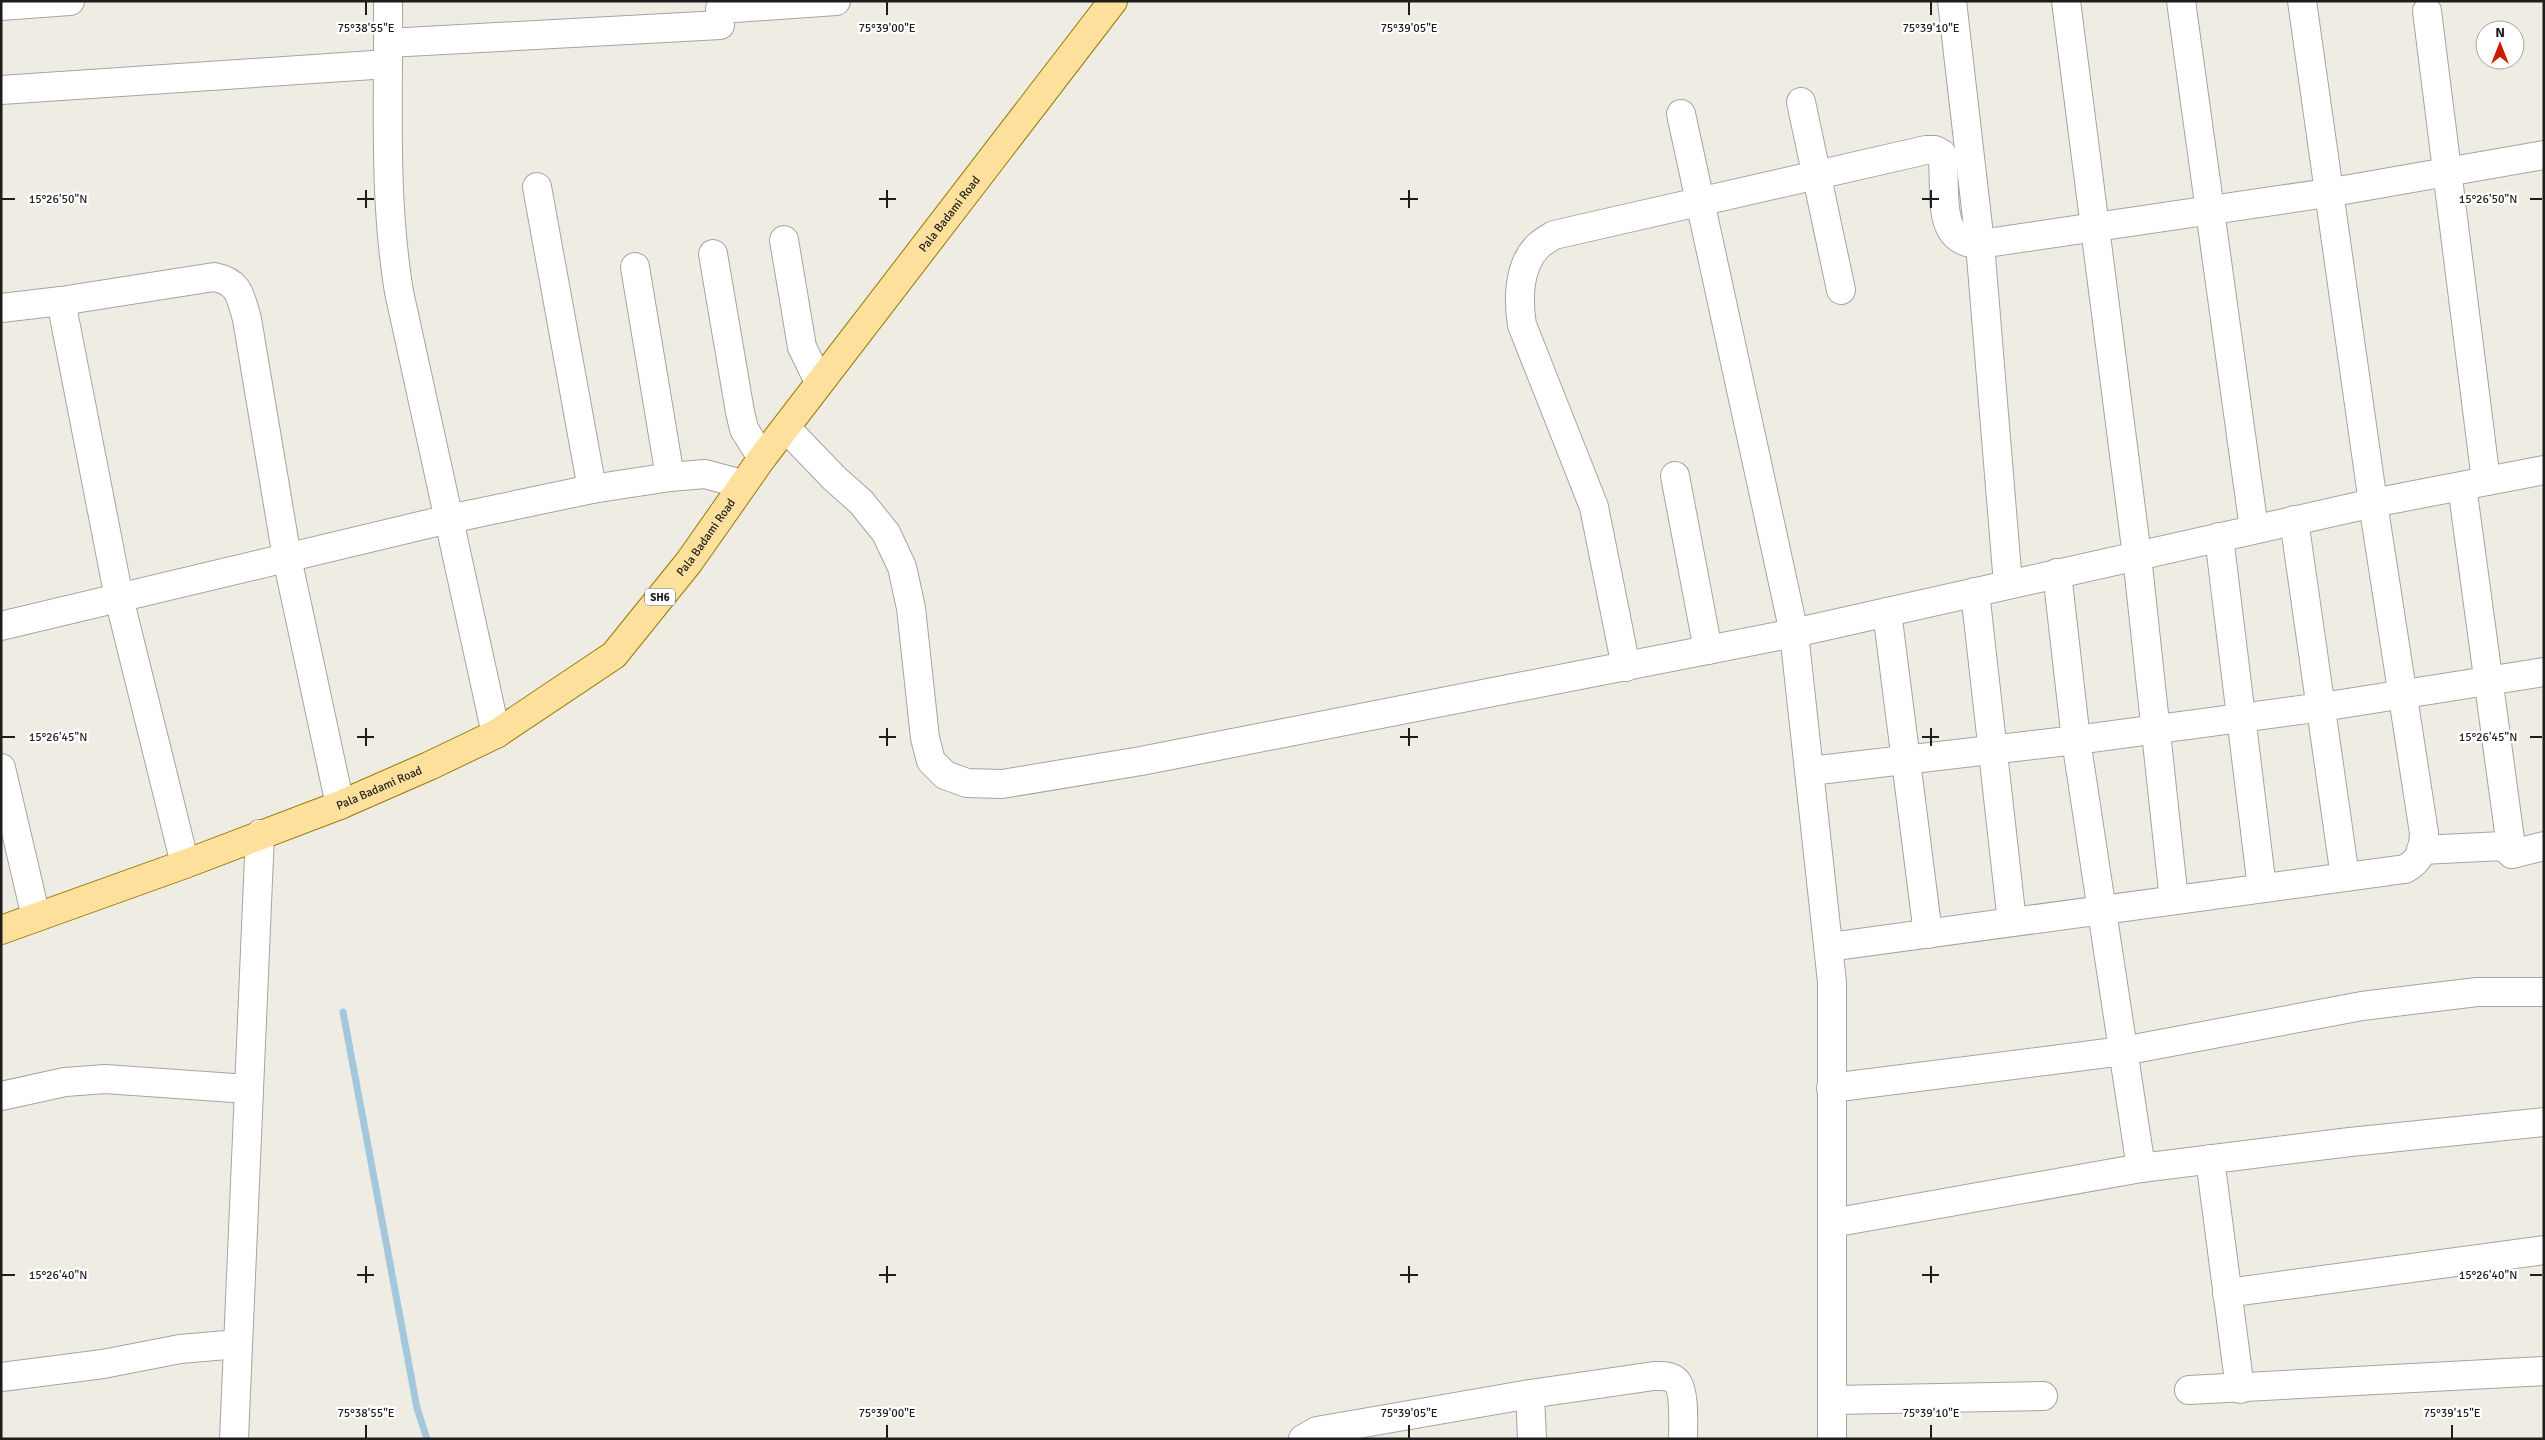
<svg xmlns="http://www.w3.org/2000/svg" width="2545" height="1440" font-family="Signika,sans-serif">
  <rect width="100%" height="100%" fill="#efede3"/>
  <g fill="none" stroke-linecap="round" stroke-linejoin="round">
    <polyline stroke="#a3c8dd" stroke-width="7" points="343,1012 417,1408 427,1439"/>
    <defs>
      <g id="minor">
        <path d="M 388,1 C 389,99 383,195 399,292 L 496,734"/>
        <polyline points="1952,1 1980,244 2008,584"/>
        <polyline points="2066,1 2137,556 2174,900"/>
        <polyline points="2181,1 2254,529"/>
        <polyline points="1,6 70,1"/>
        <polyline points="720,9 836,1"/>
        <polyline points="2427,11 2486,481"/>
        <polyline points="388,43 720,25"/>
        <polyline points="1,90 388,64"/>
        <polyline points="1801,102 1841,290"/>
        <polyline points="1681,114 1794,633 2373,503 2544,470"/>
        <polyline points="537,187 592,489"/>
        <polyline points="784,240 802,347 819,382"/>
        <polyline points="713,254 740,412 744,429 762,458"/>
        <polyline points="635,267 670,477"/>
        <polyline points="61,301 119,598 185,864"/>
        <path d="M 1,308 L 61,301 L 214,277 C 240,282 240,296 247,319 L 287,558 L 340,805"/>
        <polyline points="786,428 834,478 861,502 886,533 902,567 911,608 925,738 931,761 945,775 967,783 1002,784 1141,761 1794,633 1832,982 1832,1439"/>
        <polyline points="1675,476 1708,650"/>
        <polyline points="2462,486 2512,854"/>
        <polyline points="2294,520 2345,877"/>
        <polyline points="2219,537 2262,888"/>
        <polyline points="2057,573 2076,740 2141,1168"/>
        <polyline points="1975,592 2012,922"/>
        <polyline points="1887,612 1928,934"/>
        <polyline points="1,626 449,519 592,489 670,477 705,474 742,484"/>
        <path d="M 1626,667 L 1594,507 L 1522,325 C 1518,300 1518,266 1538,246 C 1542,242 1549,238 1554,235 L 1926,150 L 1935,150 L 1942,154 C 1948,187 1932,243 1980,244 L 2327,193 L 2544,155"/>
        <polyline points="1,768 36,917"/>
        <polyline points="1810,771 2076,740 2322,707 2544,672"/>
        <polyline points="2421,850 2503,846 2512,854 2544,846"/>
        <path d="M 1829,947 L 2405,869 C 2421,860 2423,851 2424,833 L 2373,503 L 2302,1"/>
        <polyline points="1831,1088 2123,1051 2362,1006 2477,992 2544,992"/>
        <polyline points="1,1096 65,1082 105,1079 248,1089"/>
        <polyline points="2210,1159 2240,1389"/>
        <polyline points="1832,1223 2141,1168 2350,1142 2544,1122"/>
        <polyline points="2227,1293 2544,1250"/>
        <polyline points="1,1377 103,1364 180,1349 238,1344"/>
        <polyline points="2189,1390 2544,1371"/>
        <polyline points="1530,1394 1532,1439"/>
        <polyline points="1832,1400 2043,1396"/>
        <polyline points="234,1439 260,834"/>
        <path d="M 1303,1439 L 1317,1431 L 1530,1394 L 1654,1376 C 1662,1376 1671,1375 1677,1382 C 1685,1392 1683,1426 1683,1439"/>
      </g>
      <g id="major">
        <path id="s1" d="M 1,930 L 185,864 L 340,805 L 429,766 L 496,734 L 614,655 L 689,562 L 762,458 L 1113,1"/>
      </g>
    </defs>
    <use href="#minor" stroke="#a4a4a4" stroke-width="30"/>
    <use href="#major" stroke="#977a00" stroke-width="30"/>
    <use href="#minor" stroke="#fff" stroke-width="28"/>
    <use href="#major" stroke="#fce09b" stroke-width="28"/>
  </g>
  <path fill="none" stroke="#1d1d1d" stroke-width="2" d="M 366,2 L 366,15M 887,2 L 887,15M 1409,2 L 1409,15M 1931,2 L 1931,15M 366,190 L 366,208M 887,190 L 887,208M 1409,190 L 1409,208M 1931,190 L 1931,208M 2,199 L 15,199M 357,199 L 374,199M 879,199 L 896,199M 1400,199 L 1418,199M 1922,199 L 1939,199M 2530,199 L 2542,199M 366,728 L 366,746M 887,728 L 887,746M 1409,728 L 1409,746M 1931,728 L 1931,746M 2,737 L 15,737M 357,737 L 374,737M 879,737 L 896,737M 1400,737 L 1418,737M 1922,737 L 1939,737M 2530,737 L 2542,737M 366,1266 L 366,1283M 887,1266 L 887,1283M 1409,1266 L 1409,1283M 1931,1266 L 1931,1283M 2,1275 L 15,1275M 357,1275 L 374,1275M 879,1275 L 896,1275M 1400,1275 L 1418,1275M 1922,1275 L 1939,1275M 2530,1275 L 2542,1275M 366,1425 L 366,1438M 887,1425 L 887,1438M 1409,1425 L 1409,1438M 1931,1425 L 1931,1438M 2452,1425 L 2452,1438"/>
  <g text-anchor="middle" stroke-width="4.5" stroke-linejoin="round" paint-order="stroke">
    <rect fill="#fff" stroke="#616161" stroke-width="1" x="645" y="588.5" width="30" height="17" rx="4"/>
    <g font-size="11" font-weight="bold" fill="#1d1d1d">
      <text x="660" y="601">SH6</text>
    </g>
    <g font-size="12" fill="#1d1d1d" stroke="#fff">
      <text dy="4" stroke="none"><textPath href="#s1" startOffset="1229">Pala Badami Road</textPath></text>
      <text dy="4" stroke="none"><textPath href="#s1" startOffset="824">Pala Badami Road</textPath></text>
      <text dy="4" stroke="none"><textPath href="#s1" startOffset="404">Pala Badami Road</textPath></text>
    </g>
  </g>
  <g font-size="12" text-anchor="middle" fill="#1d1d1d" stroke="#fff" stroke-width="4.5" stroke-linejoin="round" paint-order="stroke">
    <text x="366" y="32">75°38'55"E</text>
    <text x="887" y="32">75°39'00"E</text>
    <text x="1409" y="32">75°39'05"E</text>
    <text x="1931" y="32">75°39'10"E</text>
    <text x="58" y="203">15°26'50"N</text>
    <text x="2488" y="203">15°26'50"N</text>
    <text x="58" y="741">15°26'45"N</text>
    <text x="2488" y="741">15°26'45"N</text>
    <text x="58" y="1279">15°26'40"N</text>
    <text x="2488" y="1279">15°26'40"N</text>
    <text x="366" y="1417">75°38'55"E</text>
    <text x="887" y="1417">75°39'00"E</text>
    <text x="1409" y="1417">75°39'05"E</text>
    <text x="1931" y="1417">75°39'10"E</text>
    <text x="2452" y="1417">75°39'15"E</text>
  </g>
  <rect width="2545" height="1440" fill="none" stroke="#1d1d1d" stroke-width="5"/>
  <g transform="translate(2500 45)"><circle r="24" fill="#ffffff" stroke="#a5a5a5"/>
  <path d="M0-4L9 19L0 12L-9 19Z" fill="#cb1c00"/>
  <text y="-8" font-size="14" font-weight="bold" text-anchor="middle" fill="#1d1d1d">N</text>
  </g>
</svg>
